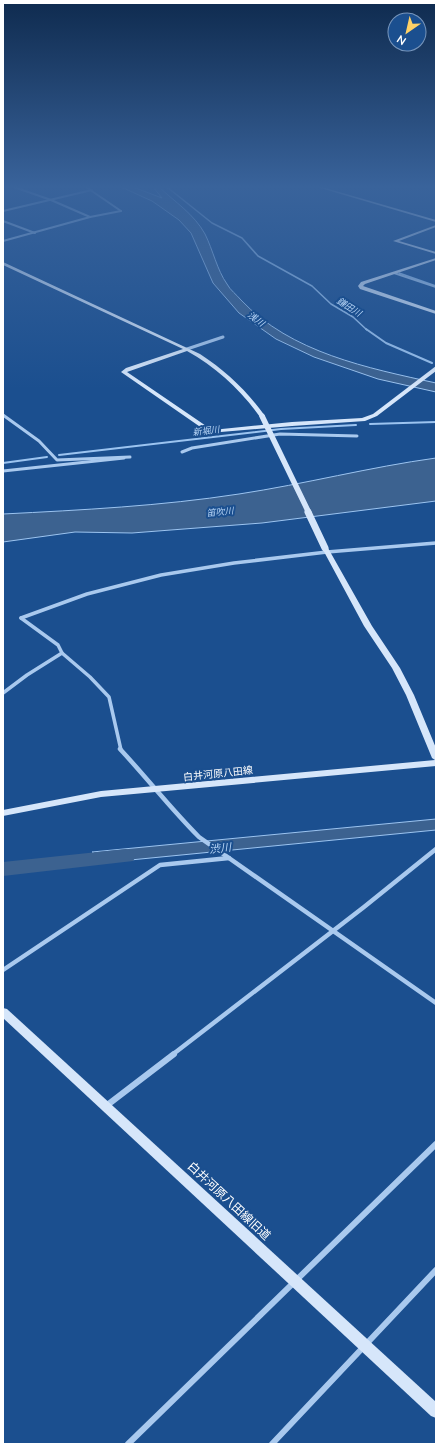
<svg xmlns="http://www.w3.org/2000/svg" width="439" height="1447" font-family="'Nunito Sans','Noto Sans JP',sans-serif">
  <rect width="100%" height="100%" fill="#1b4f8f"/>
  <g fill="#3c6290" stroke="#9cc4f0">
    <path d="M 121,187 L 133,187 L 162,198 L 153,187 L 159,187 C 175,202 194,214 205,234 C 213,250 217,270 227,284 C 230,290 237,295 241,300 C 291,353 368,368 436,383 L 436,392 L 378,379 L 314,357 L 276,339 L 239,313 L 213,283 L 191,233 L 179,220 L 152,201 Z"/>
    <path d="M 436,458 L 436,501 L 262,523 L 132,533 L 75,532 L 3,542 L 3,514 C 82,510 161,506 239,494 C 305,484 370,467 436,458 Z"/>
    <polygon points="436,819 436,830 110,862 92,852"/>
  </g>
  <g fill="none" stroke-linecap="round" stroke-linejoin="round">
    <g stroke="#9cc4f0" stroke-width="1.5">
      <polyline points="167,187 212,223 242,238 258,256 312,286 331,304 353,317 367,330"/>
      <polyline points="399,273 436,286"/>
    </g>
    <g stroke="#9cc4f0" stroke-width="2">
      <polyline points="366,329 386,343 432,363"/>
      <polyline points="370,424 436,422"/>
      <polyline points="59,455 281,429 356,425"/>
      <polyline points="3,463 47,457"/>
    </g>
    <polygon fill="#3c6290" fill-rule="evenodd" points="126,849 133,851 136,856 133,861 3,876 3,862"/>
    <g stroke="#a9c9ee" stroke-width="2">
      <polyline points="14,187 51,200 90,217"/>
      <polyline points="86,187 121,211"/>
      <polyline points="3,211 92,190"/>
      <polyline points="3,221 35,233"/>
      <polyline points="3,241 90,217 121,211"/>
      <polyline points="394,273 436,287"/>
    </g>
    <g stroke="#a9c9ee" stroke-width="3">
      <polyline points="187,349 223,337"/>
      <polyline points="3,415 39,441 57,460 130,457"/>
      <polyline points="182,452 192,448 280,434 357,436"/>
      <polyline points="3,471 124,458"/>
    </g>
    <g stroke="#a9c9ee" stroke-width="3.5">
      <polyline points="21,618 58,645 62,653 90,677 109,697 121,750"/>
      <polyline points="21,618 87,594 161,575 234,563 327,552 436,543"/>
      <polyline points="3,693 27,675 62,653"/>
    </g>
    <g stroke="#a9c9ee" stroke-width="4.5">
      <path d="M 120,749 C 147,778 171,809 199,837 L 436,1003"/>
      <polyline points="3,970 160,865 229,858"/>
      <polyline points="172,1055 364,907 436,849"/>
    </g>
    <g stroke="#a9c9ee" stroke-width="6">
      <polyline points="106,1106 174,1054"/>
      <polyline points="128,1444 436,1144"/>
      <polyline points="272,1444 436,1270"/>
    </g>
    <g fill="#d6e6fa" fill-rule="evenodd">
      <polygon points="317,187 322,187 436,220 436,222"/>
      <polygon points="436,225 436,227 399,241 436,252 436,254 393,241"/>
      <polygon points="436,258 436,260 365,284 363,286 436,311 436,314 360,289 358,286 361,282"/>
      <path d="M 3,262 L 200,354 C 226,371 247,391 265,416 L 260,417 C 240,389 217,368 187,351 L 127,372 L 212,430 L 292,422 L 362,418 L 373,414 L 436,366 L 436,371 L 377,416 L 365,421 L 292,426 L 209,433 L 121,372 L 126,368 L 183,349 L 3,265 Z"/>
      <polygon points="325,546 328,548 372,626 400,668 414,695 436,748 436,766 101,797 3,816 3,810 101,791 435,760 432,758 406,695 392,668 364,626 322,548"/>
      <polygon points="3,1008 7,1009 436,1402 436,1418 431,1416 3,1018"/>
    </g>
    <polyline stroke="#d6e6fa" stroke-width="5.5" points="262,416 309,513"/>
    <polyline stroke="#d6e6fa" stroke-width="7" points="308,512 325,548"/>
  </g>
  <linearGradient id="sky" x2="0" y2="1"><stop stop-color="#0f2b4f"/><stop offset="0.48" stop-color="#39639b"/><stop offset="1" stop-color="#39639b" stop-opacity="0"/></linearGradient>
  <rect width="439" height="389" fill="url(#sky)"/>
  <g text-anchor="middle" stroke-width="4" stroke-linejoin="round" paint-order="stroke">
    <g font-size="9" font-style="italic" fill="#b5d3f5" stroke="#1b4f8f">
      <text transform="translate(349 307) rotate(32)" y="3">鎌田川</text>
      <text transform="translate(256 319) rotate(37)" y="3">浅川</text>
      <text transform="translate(206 431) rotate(-7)" y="3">新堀川</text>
      <text transform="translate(220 512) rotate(-5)" y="3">笛吹川</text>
    </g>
    <g font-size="10" fill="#fff" stroke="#1b4f8f">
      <text transform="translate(218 773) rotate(-6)" y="4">白井河原八田線</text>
    </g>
    <g font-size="11" font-style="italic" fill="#b5d3f5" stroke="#1b4f8f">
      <text transform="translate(220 848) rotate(-6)" y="4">渋川</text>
    </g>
    <g font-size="12" fill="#fff" stroke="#1b4f8f">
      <text transform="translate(229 1201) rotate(43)" y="4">白井河原八田線旧道</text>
    </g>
  </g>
  <rect width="439" height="1447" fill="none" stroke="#ffffff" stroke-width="8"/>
  <g transform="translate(407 32) rotate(214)"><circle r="19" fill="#1b4f8f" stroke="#7695bc"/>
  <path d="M0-3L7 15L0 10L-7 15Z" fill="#ffd166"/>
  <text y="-6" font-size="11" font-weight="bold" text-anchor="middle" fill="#ffffff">N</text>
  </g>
</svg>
